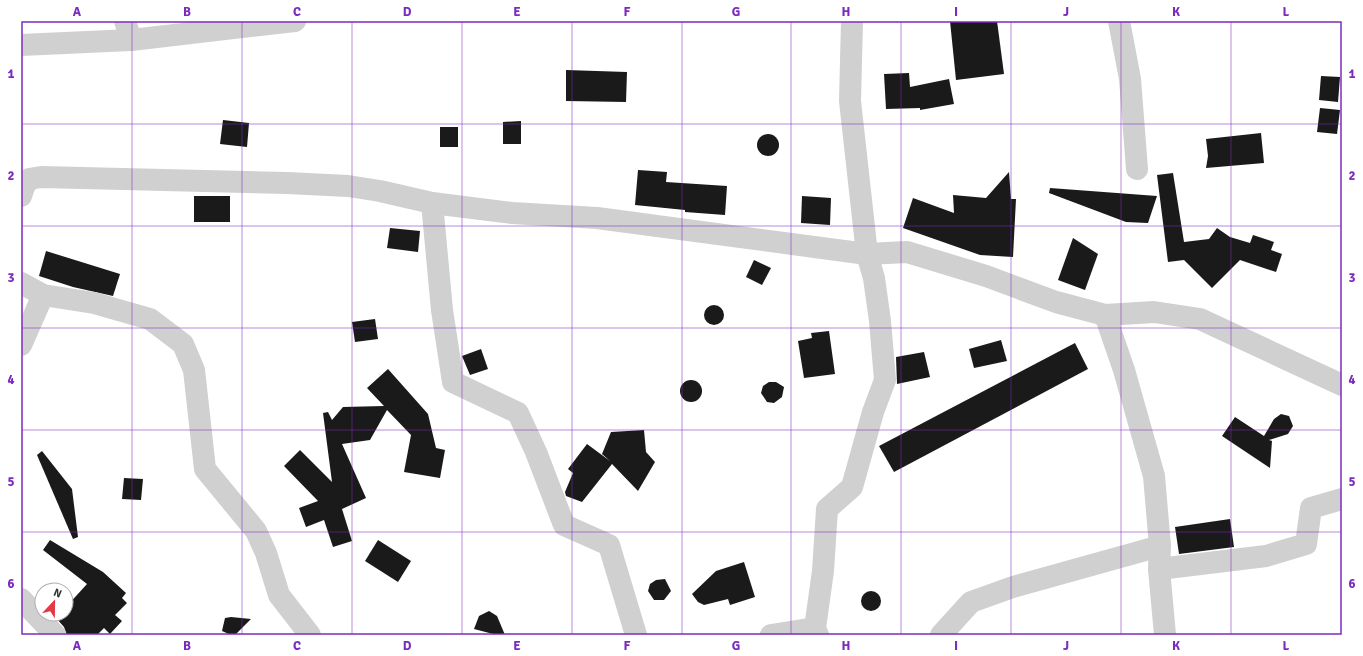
<svg xmlns="http://www.w3.org/2000/svg" width="1363" height="656" font-family="Signika,sans-serif">
  <rect width="100%" height="100%" fill="#fff"/>
  <g fill="#1a1a1a">
    <polygon points="950,21 997,21 1004,74 956,80"/>
    <polygon points="566,70 627,72 626,102 566,101"/>
    <polygon points="909,73 910,87 949,79 954,104 920,110 920,108 886,109 884,74"/>
    <polygon points="1321,76 1340,77 1338,102 1319,100"/>
    <polygon points="1320,108 1340,110 1337,134 1317,132"/>
    <polygon points="223,120 249,123 247,147 220,144"/>
    <polygon points="521,121 521,144 503,144 503,122"/>
    <rect x="440" y="127" width="18" height="20"/>
    <polygon points="1261,133 1264,163 1206,168 1208,156 1206,139"/>
    <circle cx="768" cy="145" r="11"/>
    <polygon points="638,170 667,172 666,182 727,186 725,215 685,212 685,210 635,205"/>
    <polygon points="1009,172 1011,199 1016,199 1013,257 980,255 903,228 913,198 954,213 953,195 986,198"/>
    <polygon points="1173,173 1184,242 1209,239 1217,228 1230,237 1250,243 1253,235 1274,242 1271,250 1282,254 1276,272 1240,260 1212,288 1184,260 1168,262 1157,175"/>
    <polygon points="1050,188 1157,196 1148,223 1126,222 1049,193"/>
    <rect x="194" y="196" width="36" height="26"/>
    <polygon points="802,196 831,198 830,225 801,223"/>
    <polygon points="390,228 420,231 418,252 387,248"/>
    <polygon points="1073,238 1098,254 1085,290 1058,280"/>
    <polygon points="46,251 120,274 113,296 73,287 39,276"/>
    <polygon points="754,260 771,268 762,285 746,277"/>
    <circle cx="714" cy="315" r="10"/>
    <polygon points="375,319 378,339 355,342 352,322"/>
    <polygon points="829,331 835,374 804,378 798,341 812,338 811,333"/>
    <polygon points="1001,340 1007,361 974,368 969,349"/>
    <polygon points="1075,343 1088,369 894,472 879,446"/>
    <polygon points="481,349 488,369 470,375 462,356"/>
    <polygon points="924,352 930,377 897,384 896,357"/>
    <polygon points="388,369 428,414 436,448 445,450 440,478 404,472 411,435 387,410 370,440 342,444 366,498 342,509 352,541 333,547 324,520 306,527 299,508 318,501 284,466 300,450 332,482 323,413 328,412 332,420 343,407 384,406 367,388"/>
    <circle cx="691" cy="391" r="11"/>
    <polygon points="769,382 776,382 784,387 782,397 774,403 767,402 761,393 763,386"/>
    <polygon points="1281,414 1289,416 1293,426 1288,434 1269,440 1272,441 1270,468 1222,436 1235,417 1264,436 1274,419"/>
    <polygon points="644,430 646,452 655,462 638,491 612,464 582,502 566,496 565,492 573,473 568,469 587,444 610,461 602,454 611,432"/>
    <polygon points="42,451 72,489 78,537 73,539 37,455"/>
    <polygon points="124,478 143,479 141,500 122,499"/>
    <polygon points="1230,519 1234,547 1179,554 1175,527"/>
    <polygon points="50,540 103,572 126,593 122,598 127,603 115,615 122,621 110,634 104,628 97,635 67,635 64,627 56,618 60,614 66,614 66,607 87,584 43,550"/>
    <polygon points="378,540 411,561 398,582 365,561"/>
    <polygon points="744,562 755,597 730,605 728,599 704,605 698,602 692,594 716,571"/>
    <polygon points="665,579 671,591 664,600 654,600 648,591 650,584 656,580"/>
    <circle cx="871" cy="601" r="10"/>
    <polygon points="489,611 497,616 505,635 497,635 474,629 479,616"/>
    <polygon points="231,617 251,619 235,635 231,635 222,631 225,618"/>
  </g>
  <g fill="none" stroke-linecap="round" stroke-linejoin="round">
    <g stroke="#d0d0d0" stroke-width="22">
      <polyline points="125,21 131,40"/>
      <polyline points="1119,21 1130,79 1137,169"/>
      <polyline points="21,196 24,187 29,179 41,177 287,183 348,186 380,191 432,203 512,213 597,218 867,254 907,252 986,276 1056,302 1105,315 1154,312 1200,319 1342,385"/>
      <polyline points="432,203 442,310 453,382 518,413 536,452 564,525 609,545 636,635"/>
      <polyline points="21,283 43,295 94,303 150,319 183,344 194,370 205,469 256,531 266,553 279,595 310,635"/>
      <polyline points="1105,315 1124,370 1154,476 1160,546 1159,569 1165,635"/>
      <polyline points="21,345 43,295"/>
      <polyline points="1159,569 1266,556 1306,544 1311,508 1342,499"/>
      <polyline points="21,599 55,635"/>
      <polyline points="771,635 815,628"/>
      <polyline points="818,635 815,628 823,571 827,509 852,487 873,412 885,380 880,321 874,278 867,254 850,101 852,21"/>
      <polyline points="941,635 971,602 1013,587 1160,546"/>
    </g>
    <polyline stroke="#d0d0d0" stroke-width="22" points="21,45 131,40 295,21"/>
  </g>
  <path fill="none" stroke="#7b2cbf" stroke-width="1" stroke-opacity="0.55" d="M 132,21 L 132,635M 242,21 L 242,635M 352,21 L 352,635M 462,21 L 462,635M 572,21 L 572,635M 682,21 L 682,635M 791,21 L 791,635M 901,21 L 901,635M 1011,21 L 1011,635M 1121,21 L 1121,635M 1231,21 L 1231,635M 21,124 L 1342,124M 21,226 L 1342,226M 21,328 L 1342,328M 21,430 L 1342,430M 21,532 L 1342,532"/>
  <rect width="1363" height="656" fill="none" stroke="#ffffff" stroke-width="44"/>
  <g transform="translate(54 602) rotate(22)"><circle r="19" fill="#ffffff" stroke="#adadad"/>
  <path d="M0-3L7 15L0 10L-7 15Z" fill="#e63946"/>
  <text y="-6" font-size="11" font-weight="bold" text-anchor="middle" fill="#333333">N</text>
  </g>
  <rect x="22" y="22" width="1319" height="612" fill="none" stroke="#7b2cbf" stroke-width="1.5"/>
  <g font-size="13" text-anchor="middle" font-weight="bold" fill="#7b2cbf">
    <text x="77" y="16">A</text>
    <text x="187" y="16">B</text>
    <text x="297" y="16">C</text>
    <text x="407" y="16">D</text>
    <text x="517" y="16">E</text>
    <text x="627" y="16">F</text>
    <text x="736" y="16">G</text>
    <text x="846" y="16">H</text>
    <text x="956" y="16">I</text>
    <text x="1066" y="16">J</text>
    <text x="1176" y="16">K</text>
    <text x="1286" y="16">L</text>
    <text x="11" y="78">1</text>
    <text x="1352" y="78">1</text>
    <text x="11" y="180">2</text>
    <text x="1352" y="180">2</text>
    <text x="11" y="282">3</text>
    <text x="1352" y="282">3</text>
    <text x="11" y="384">4</text>
    <text x="1352" y="384">4</text>
    <text x="11" y="486">5</text>
    <text x="1352" y="486">5</text>
    <text x="11" y="588">6</text>
    <text x="1352" y="588">6</text>
    <text x="77" y="650">A</text>
    <text x="187" y="650">B</text>
    <text x="297" y="650">C</text>
    <text x="407" y="650">D</text>
    <text x="517" y="650">E</text>
    <text x="627" y="650">F</text>
    <text x="736" y="650">G</text>
    <text x="846" y="650">H</text>
    <text x="956" y="650">I</text>
    <text x="1066" y="650">J</text>
    <text x="1176" y="650">K</text>
    <text x="1286" y="650">L</text>
  </g>
</svg>
